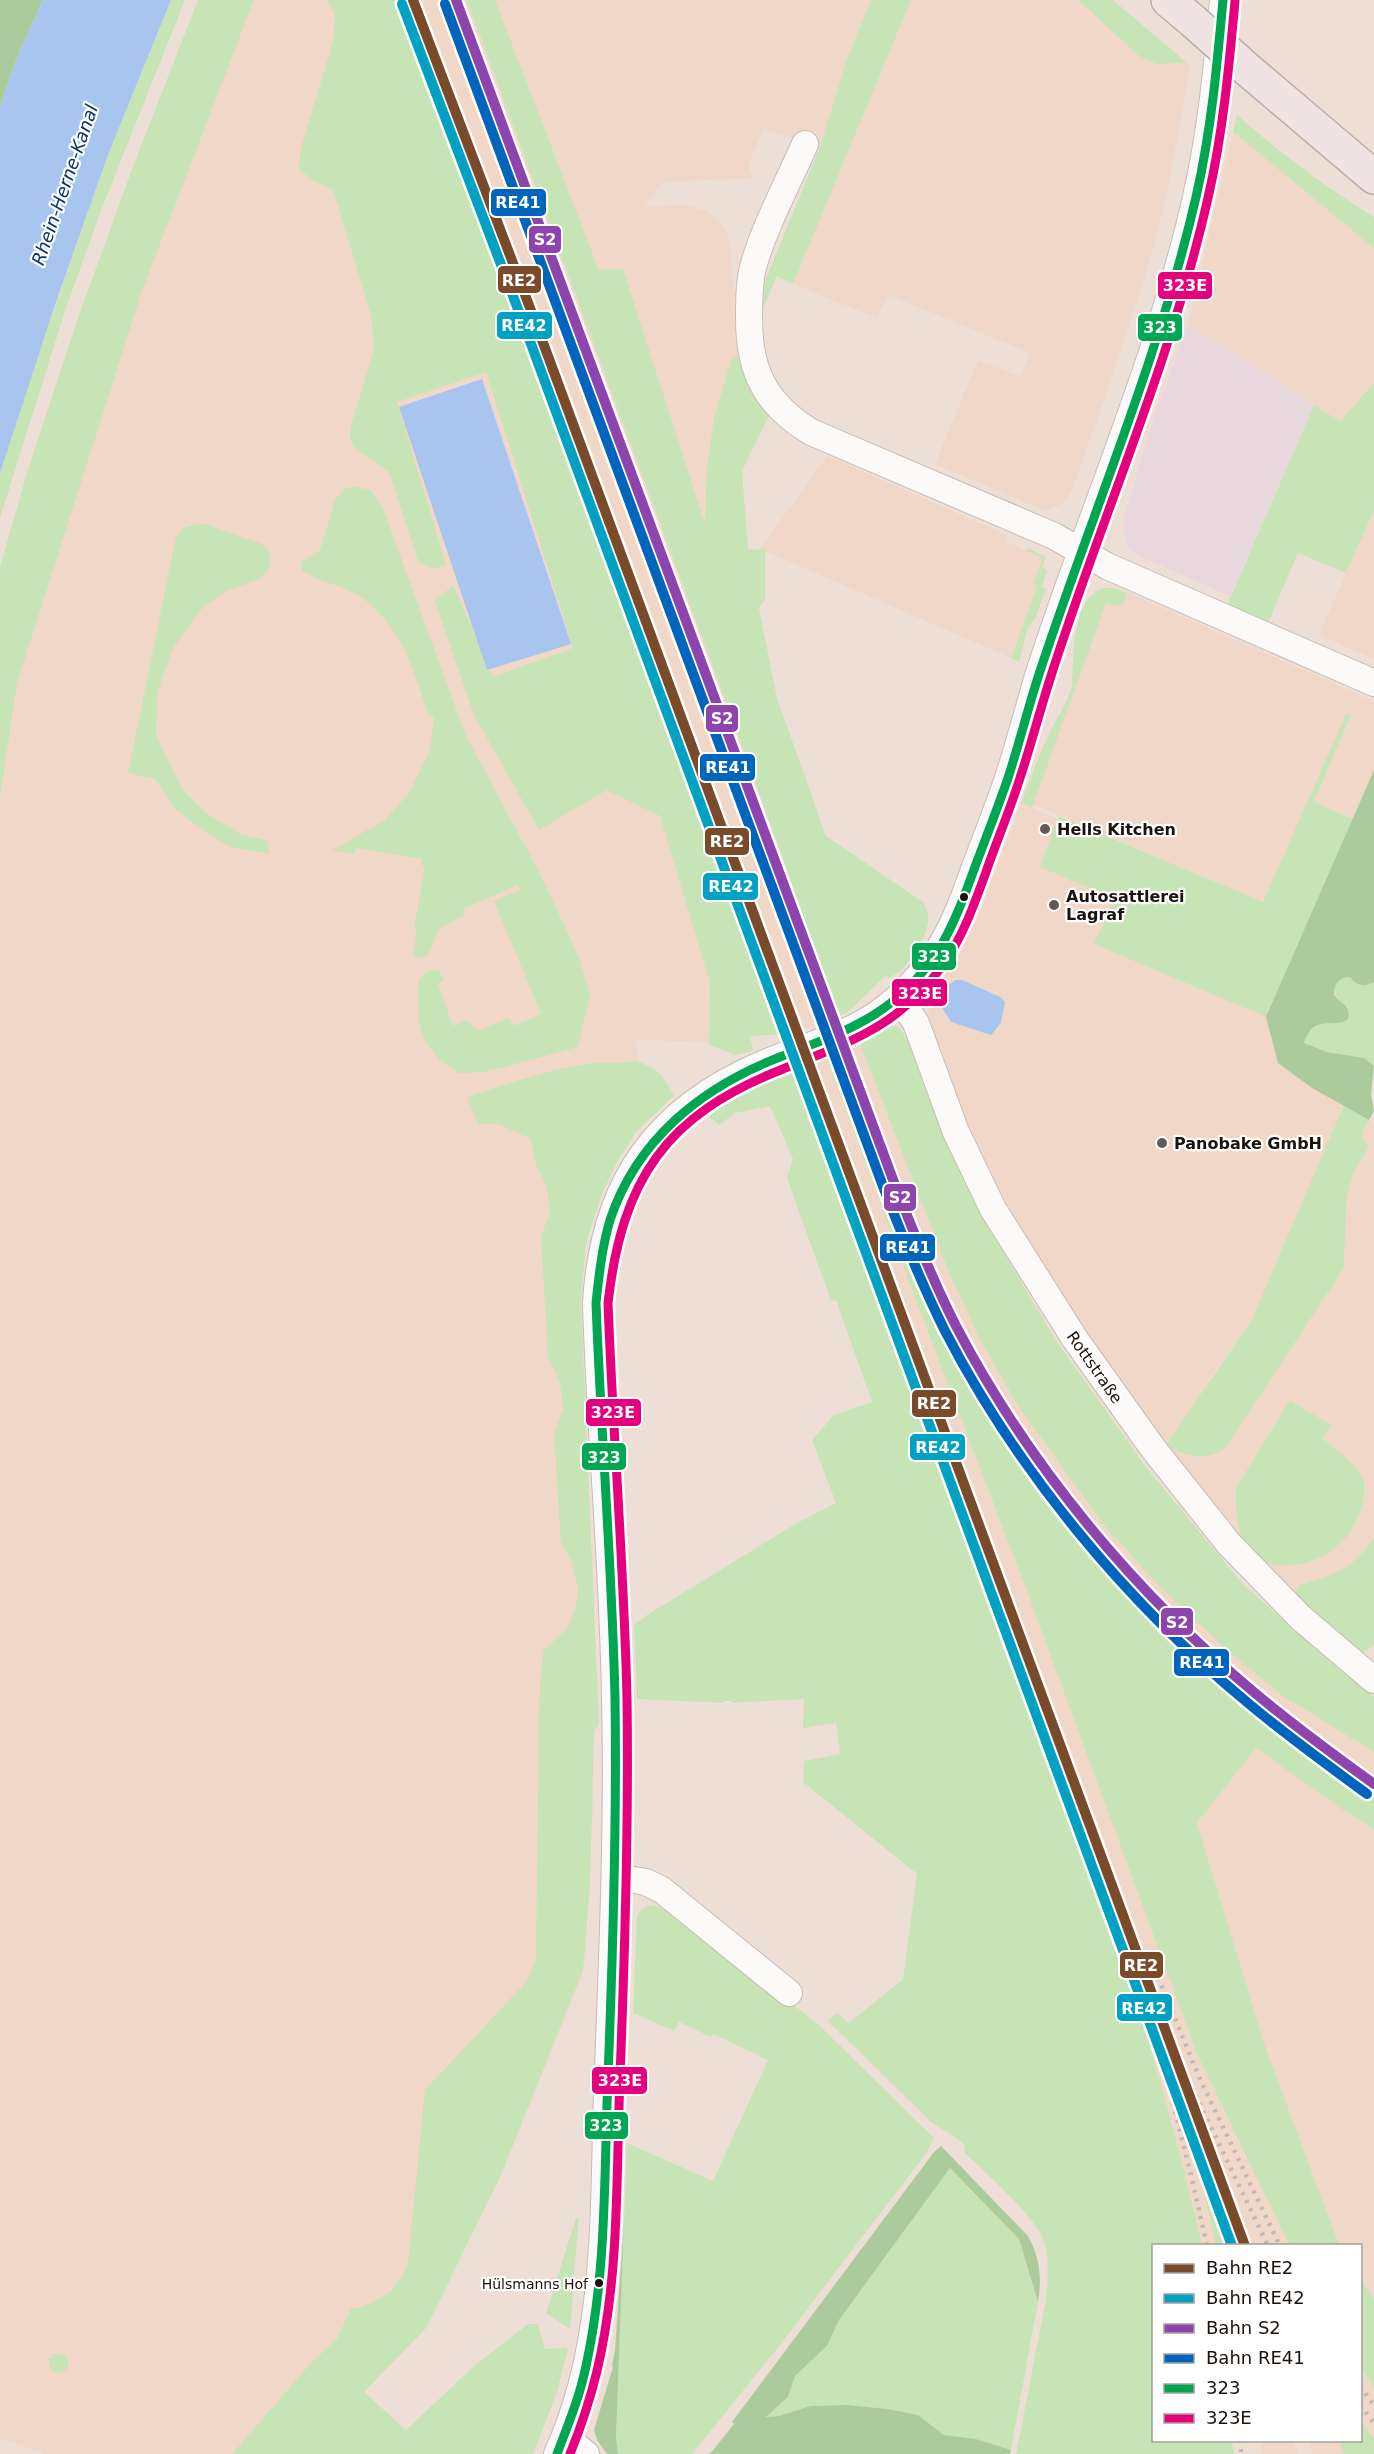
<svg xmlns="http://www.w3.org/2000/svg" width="1374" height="2454" font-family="'DejaVu Sans',sans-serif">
  <rect width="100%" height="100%" fill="#eedfd6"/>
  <polygon fill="#e8d8de" points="1188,324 1314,405 1230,596 1139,556 1128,546 1123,532 1124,517 1155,414"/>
  <g fill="#f1d7c7">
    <polygon points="232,0 364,0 658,792 729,1017 718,1042 635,1040 642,1076 576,1225 593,1811 586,1944 583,1970 574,1996 501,2175 426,2328 364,2392 320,2454 42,2454 41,2452 0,2438 0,639"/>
    <polygon points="399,0 467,0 747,759 839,1016 791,1034 585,500 430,73"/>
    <polygon points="495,0 871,0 847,59 819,149 764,128 748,165 753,178 663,182 645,207 686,205 707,211 723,225 729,239 740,357 732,357 714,417 706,476 705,527 623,269 599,270"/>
    <polygon points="911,0 1078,0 1139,56 1175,64 1187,63 1190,66 1169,183 1156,239 1141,288 1110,384 1071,492 1062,504 1048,510 1043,510 935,464 978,360 1020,377 1030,353 888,295 877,318 793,284"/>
    <polygon points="1233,132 1374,248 1374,383 1340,421 1188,324"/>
    <polygon points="827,456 1007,535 1004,541 1044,558 1033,583 1038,586 1011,658 760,549"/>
    <polygon points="1374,510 1374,659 1319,635"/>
    <polygon points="1128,593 1374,701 1374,770 1353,819 1314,802 1351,716 1263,902 1033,804 1106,602 1118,606 1123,604"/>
    <polygon points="1021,803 1058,819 1041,867 1114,898 1095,944 1266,1017 1278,1063 1312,1088 1344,1105 1251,1321 1209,1380 1197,1457 1218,1452 1226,1447 1344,1268 1346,1205 1349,1188 1353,1174 1369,1146 1363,1141 1364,1128 1369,1120 1374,1123 1374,1610 1307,1607 1261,1561 1288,1566 1316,1560 1339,1546 1358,1520 1365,1497 1365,1483 1343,1456 1323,1438 1331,1425 1290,1400 1237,1486 1235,1502 1237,1518 1242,1534 1250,1549 1196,1485 1105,1362 1017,1229 968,1126 929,1017 928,1003 931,993 959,954 979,915"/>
    <polygon points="860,1044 950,1275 980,1340 1017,1404 1107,1529 1158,1585 1218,1642 1281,1695 1374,1752 1374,1795 1319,1758 1262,1715 1200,1661 1141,1602 1089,1542 1035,1473 995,1411 959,1348 928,1283 840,1052"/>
    <polygon points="826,1057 917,1303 1028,1594 1197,2054 1289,2245 1237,2245 1201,2146 1191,2127 1194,2151 1216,2245 1202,2245 1172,2123 1105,1901 1050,1742 803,1066"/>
    <polygon points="1256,1748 1343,1810 1374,1829 1374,2298 1361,2280 1360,2246 1339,2245 1264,2043 1197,1823"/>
    <polygon points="1360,2368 1374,2387 1374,2439 1361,2422"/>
    <polygon points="1261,2441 1293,2441 1298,2454 1262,2454"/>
    <polygon points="1308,2441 1339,2441 1344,2454 1313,2454"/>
  </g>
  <g fill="#c7e4b7">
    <polygon points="171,0 185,0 100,213 65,311 0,518 0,473 24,396 109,152"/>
    <polygon points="198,0 254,0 142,291 17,683 0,796 0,567 27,473 78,318 132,169"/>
    <polygon points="327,0 399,0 430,73 585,500 791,1034 750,1036 753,1051 736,1055 709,1045 710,983 660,816 607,790 539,830 474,715 435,601 453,585 493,677 573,648 486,372 397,402 446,565 433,569 419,563 389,472 355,449 350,439 351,426 374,349 371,315 333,190 316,182 299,170 300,151 333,42 335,16"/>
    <path d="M 467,0 L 495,0 L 599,270 L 623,269 L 705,524 L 706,476 L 714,417 L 732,357 L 740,357 L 750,387 L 769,416 L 742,471 L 748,549 L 765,550 L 765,599 L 759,608 L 777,698 L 826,836 L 923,902 C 925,906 928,912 928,916 C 930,936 907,970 890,978 L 885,976 L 848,1012 L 839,1016 L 747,759 Z"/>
    <polygon points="871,0 911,0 793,284 777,276 763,308 765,283 770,269 819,149 847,59"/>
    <polygon points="1078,0 1113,0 1187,63 1157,64 1139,56"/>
    <path d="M 1237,115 C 1280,153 1325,187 1374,217 L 1374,248 L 1233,132 Z"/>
    <polygon points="1374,383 1374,510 1346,573 1298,553 1268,623 1227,605 1314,405 1340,421"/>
    <path d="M 355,487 L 370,490 L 382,506 L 466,736 L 540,874 L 579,957 L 590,996 L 578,1047 L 485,1072 L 458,1073 L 439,1059 L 424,1040 L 418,1019 L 418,980 L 430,969 L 439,971 L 444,980 L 438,984 L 453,1026 L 466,1020 L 479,1031 L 509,1017 L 513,1026 L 541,1014 L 494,901 L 520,890 L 518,885 L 463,909 L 464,915 L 439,929 L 428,956 L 422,958 L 413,955 L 417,930 L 414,929 L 425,866 L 421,865 L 421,859 L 356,848 L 354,854 L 332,850 L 385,820 L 409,793 L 430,750 L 434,717 L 429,716 C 414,672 403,630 365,600 C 346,586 322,583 302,571 L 301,562 L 320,550 L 335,500 L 345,488 Z"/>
    <polygon points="202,523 262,544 270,552 269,569 260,579 228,590 203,607 173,648 157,693 156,735 183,790 206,813 240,834 268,841 269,854 230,847 204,831 176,810 155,779 128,773 176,537 183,528"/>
    <polygon points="1028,548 1046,557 1042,567 1047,571 1042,587 1046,589 1035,619 1028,628 1019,662 1011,658 1037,586 1033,584 1043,558 1027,551"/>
    <path d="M 1104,588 L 1114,588 L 1128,593 L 1123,604 L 1118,606 L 1106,603 L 1032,808 L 1021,803 C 1030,780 1038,756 1049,734 C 1055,721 1071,697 1072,683 C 1074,657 1071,598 1104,588 Z"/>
    <polygon points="1346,714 1351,715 1314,802 1353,819 1266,1017 1094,944 1114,898 1040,867 1059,816 1263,902"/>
    <path d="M 1344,977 L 1350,977 C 1356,985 1365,987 1374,982 L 1374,1066 L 1364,1058 L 1327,1052 L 1304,1043 C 1312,1019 1327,1025 1346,1021 L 1349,1014 C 1341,1001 1324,988 1344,977 Z"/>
    <polygon points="887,1024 899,1027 907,1039 935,1114 979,1211 1055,1339 1149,1471 1243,1584 1319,1652 1374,1697 1374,1752 1281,1695 1218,1642 1158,1585 1107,1529 1060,1464 1017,1404 980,1340 950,1275 860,1044"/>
    <path d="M 840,1052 C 861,1106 882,1161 902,1215 C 920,1260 937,1306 959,1349 C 1055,1531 1203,1683 1374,1795 L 1374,1829 L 1343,1810 L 1256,1748 L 1197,1823 L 1264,2043 L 1339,2245 L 1289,2245 L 1197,2054 L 1028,1594 L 917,1303 L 826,1057 Z"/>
    <path d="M 636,1061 C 660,1069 663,1075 674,1096 L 636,1132 L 616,1164 L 602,1194 L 586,1244 L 581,1301 L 599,1724 L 594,1731 L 590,1886 L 583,1970 L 501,2175 L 426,2328 L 364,2392 L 406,2430 L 474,2366 L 528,2324 L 538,2324 L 545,2349 L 568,2348 L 557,2392 L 533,2454 L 232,2454 L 311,2363 L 337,2339 L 351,2309 C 383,2301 394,2294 408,2264 L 425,2090 L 528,1980 L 536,1958 L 539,1699 L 543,1651 L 567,1629 L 576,1607 L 578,1589 L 571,1560 L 561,1544 L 554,1434 L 563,1409 L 560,1383 L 548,1356 L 541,1236 L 550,1213 L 547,1187 L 535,1162 L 531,1139 L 498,1124 L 478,1124 L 467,1097 C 508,1084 551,1068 594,1063 C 609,1062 622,1064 636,1061 Z"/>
    <path d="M 803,1066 C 870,1248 936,1431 1002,1613 C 1078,1821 1153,2029 1202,2245 L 1154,2246 L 1154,2440 L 1232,2441 L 1234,2454 L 1016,2454 L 1046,2300 C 1048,2283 1049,2260 1045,2244 C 1039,2219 984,2172 965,2153 C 964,2149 965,2146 963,2143 C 962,2141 934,2124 931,2122 L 827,2020 L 837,2013 L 849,2023 L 903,1979 L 917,1874 L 803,1782 L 804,1761 L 840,1754 L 836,1723 L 803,1728 L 804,1699 L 732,1703 L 731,1701 L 725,1701 L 723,1703 L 637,1699 L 634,1625 L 647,1615 L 797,1523 L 836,1503 L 812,1440 L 834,1415 L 872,1402 L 836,1300 L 831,1301 L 787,1178 L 793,1159 L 770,1106 L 735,1113 L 719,1125 L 706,1113 L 740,1091 L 752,1085 L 787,1076 Z"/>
    <path d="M 1344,1105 L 1369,1120 C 1363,1129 1359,1138 1369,1146 L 1353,1174 L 1349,1188 L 1346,1205 L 1344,1268 L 1226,1447 C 1208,1463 1184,1456 1166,1445 L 1251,1321 Z"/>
    <path d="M 1290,1400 L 1331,1425 L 1323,1439 C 1337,1450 1363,1468 1365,1487 C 1363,1528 1335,1560 1294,1565 C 1284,1566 1271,1566 1262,1561 C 1238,1548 1233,1510 1237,1486 Z"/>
    <path d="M 1374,1537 L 1374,1645 L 1361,1654 L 1295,1595 L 1299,1585 C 1333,1575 1355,1569 1374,1537 Z"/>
    <polygon points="650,1905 658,1906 689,1921 820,2026 934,2138 927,2152 780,2345 692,2454 618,2454 616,2436 627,2143 713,2181 768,2060 713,2034 711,2037 679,2022 674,2031 633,2013 637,1916 642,1909"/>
    <polygon points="1190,2125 1201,2146 1237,2245 1216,2245 1194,2151"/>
    <polygon points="950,2168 1019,2239 1038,2302 1011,2450 976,2439 944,2435 918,2415 888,2409 847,2405 810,2406 779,2416 765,2418 788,2397 795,2376 827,2346 839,2320"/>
    <polygon points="576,2218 579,2218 574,2275 571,2276 570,2285 574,2285 570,2329 546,2313"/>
    <polygon points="1360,2280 1374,2298 1374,2387 1361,2368"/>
    <path d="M 60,2353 C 76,2360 66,2379 51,2371 L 48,2358 L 53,2359 L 51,2355 Z"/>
    <polygon points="1361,2422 1374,2439 1374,2454 1344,2454 1339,2441 1360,2440"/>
  </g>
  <g fill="#accb9c">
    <polygon points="0,0 43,0 16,60 0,107"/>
    <path d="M 1374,770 L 1374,982 C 1365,987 1356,986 1350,977 C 1339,977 1334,984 1334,994 C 1339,1004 1352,1005 1348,1019 C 1335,1030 1314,1012 1304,1043 L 1327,1052 L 1364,1058 L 1374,1066 L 1371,1094 L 1374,1111 L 1369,1120 L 1312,1088 L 1278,1063 L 1266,1017 Z"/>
    <path d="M 941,2146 L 1028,2236 C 1040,2258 1042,2278 1038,2302 L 1019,2239 L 950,2168 L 839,2320 L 827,2346 L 795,2376 L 788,2397 L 766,2417 L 779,2416 L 810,2406 L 847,2405 L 888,2409 L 918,2415 L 944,2435 L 976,2439 L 1011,2450 L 1010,2454 L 710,2454 L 734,2424 L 732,2422 L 934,2152 Z"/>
    <polygon points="624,2222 616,2436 618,2454 607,2454 597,2440 594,2430 613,2367 612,2366 615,2349"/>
  </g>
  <g fill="#a7c5ee">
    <polygon points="43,0 171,0 109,152 55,305 0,473 0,107 16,60"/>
    <polygon points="482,379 571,644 487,670 399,407"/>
    <polygon points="956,980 962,980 1000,997 1005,1002 1001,1023 991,1035 951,1022 943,1009 942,1001 950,984"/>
  </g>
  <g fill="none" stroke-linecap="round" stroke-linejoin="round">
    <defs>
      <g id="minor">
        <path d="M 805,144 C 787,185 765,225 753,267 C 749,284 749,301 749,318 C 749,371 765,404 811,432 L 1054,536 L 1107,566 L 1374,683"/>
        <polyline points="899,997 916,1023 956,1132 993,1209 1075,1339 1152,1447 1229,1544 1301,1618 1374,1680"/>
        <polyline points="616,1877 646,1882 662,1890 789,1993"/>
        <polyline points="565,2437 586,2454"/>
        <path d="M 557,2454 C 608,2343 603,2214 607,2094 C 612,1962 618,1830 615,1698 C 613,1566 600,1435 596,1303 C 603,1184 655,1109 765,1063 C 795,1050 828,1041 857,1026 C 889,1010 915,983 935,955 C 954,927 965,895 976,864 C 987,836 998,807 1008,778 C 1019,744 1028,710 1038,676 C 1089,516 1159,361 1196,197 C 1211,131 1217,67 1223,0"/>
      </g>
      <g id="highway">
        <polyline points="1168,0 1193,21"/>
        <polyline points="1248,70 1374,177"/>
      </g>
    </defs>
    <use href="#minor" stroke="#c7bcb4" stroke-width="28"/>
    <use href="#highway" stroke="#bdaca8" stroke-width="36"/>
    <use href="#minor" stroke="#fcfaf9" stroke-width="26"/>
    <use href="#highway" stroke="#f0e3e3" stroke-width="33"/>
    <g stroke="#bebab7" stroke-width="4.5" stroke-dasharray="3 6" stroke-linecap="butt">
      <path d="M 1093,1835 C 1138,1969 1177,2107 1207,2246"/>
      <polyline points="1148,1952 1199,2077 1280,2246"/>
      <polyline points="1140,1962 1185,2073 1268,2246"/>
      <polyline points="1360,2386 1374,2405"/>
      <polyline points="1360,2405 1374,2423"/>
      <polyline points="1240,2440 1241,2454"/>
    </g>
    <defs>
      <polyline id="highway-bridge" points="1193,21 1248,70"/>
    </defs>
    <use href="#highway-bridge" stroke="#bdaca8" stroke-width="36" stroke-linecap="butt"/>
    <use href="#highway-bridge" stroke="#f0e3e3" stroke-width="33"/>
    <defs>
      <path id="bus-1" d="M 557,2454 C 568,2425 580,2396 586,2366 C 607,2271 604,2173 608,2076 C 613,1950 617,1824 615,1698 C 612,1566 601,1435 596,1303 C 599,1275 602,1247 610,1220 C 637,1139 702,1087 780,1057 C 846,1031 894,1016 936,954 C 954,926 965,894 976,864 C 987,835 998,807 1008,778 C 1020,741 1029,704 1041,668 C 1093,511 1159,358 1196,197 C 1211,132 1217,66 1223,0"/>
      <path id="bus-2" d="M 570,2454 C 581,2427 590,2400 597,2371 C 620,2275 616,2174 620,2076 C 625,1950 629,1824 627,1698 C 624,1567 613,1435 608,1303 C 622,1180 665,1115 783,1069 C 852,1041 901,1026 945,962 C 964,934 975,902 986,872 C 997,840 1010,810 1020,778 C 1031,745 1040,710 1051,676 C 1102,516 1171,362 1208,198 C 1223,133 1229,67 1235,1"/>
    </defs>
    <use href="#bus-1" stroke="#fff" stroke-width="14"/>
    <use href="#bus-2" stroke="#fff" stroke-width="14"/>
    <use href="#bus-1" stroke="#00a651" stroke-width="9"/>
    <use href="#bus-2" stroke="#e5007d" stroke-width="9"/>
    <defs>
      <polyline id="rail-1" points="413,0 538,329 1245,2246"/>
      <polyline id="rail-2" points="402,4 527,333 1232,2246"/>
      <path id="rail-3" d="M 456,0 L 895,1185 C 914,1233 933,1281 956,1326 C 1029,1466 1135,1593 1255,1693 C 1293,1725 1334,1755 1374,1784"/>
      <path id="rail-4" d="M 445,4 L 884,1189 C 903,1237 922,1285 945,1331 C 1018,1472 1126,1602 1248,1703 C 1286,1735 1326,1764 1367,1794"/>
    </defs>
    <use href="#rail-1" stroke="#fff" stroke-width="15"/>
    <use href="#rail-2" stroke="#fff" stroke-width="15"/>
    <use href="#rail-3" stroke="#fff" stroke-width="15"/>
    <use href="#rail-4" stroke="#fff" stroke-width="15"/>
    <use href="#rail-1" stroke="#7a4b2a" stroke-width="10"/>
    <use href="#rail-2" stroke="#01a1c4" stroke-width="10"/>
    <use href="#rail-3" stroke="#8e44ad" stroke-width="10"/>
    <use href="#rail-4" stroke="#0065bd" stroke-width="10"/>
  </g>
  <g fill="#655a52" stroke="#fff" stroke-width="2">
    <circle cx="1045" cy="829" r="6"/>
    <circle cx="1054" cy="905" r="6"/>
    <circle cx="1162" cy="1143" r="6"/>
  </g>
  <g fill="#1b120b" stroke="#fff" stroke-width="2">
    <circle cx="964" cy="897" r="5"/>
    <circle cx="599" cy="2283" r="5"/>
  </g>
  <g text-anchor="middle" stroke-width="4.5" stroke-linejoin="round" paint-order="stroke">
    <g font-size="14" fill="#1b120b" stroke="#fff" text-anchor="end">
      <text x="588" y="2289">Hülsmanns Hof</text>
    </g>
    <g font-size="16" font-weight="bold" fill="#1b120b" stroke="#fff" text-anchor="start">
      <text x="1057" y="835">Hells Kitchen</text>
      <text x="1066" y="902">Autosattlerei<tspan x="1066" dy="18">Lagraf</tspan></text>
      <text x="1174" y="1149">Panobake GmbH</text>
    </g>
    <g font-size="16" fill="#1b120b" stroke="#fff">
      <text transform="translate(1095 1367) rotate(55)" y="6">Rottstraße</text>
    </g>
    <g font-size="18" font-style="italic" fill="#093565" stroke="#fff">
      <text transform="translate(65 185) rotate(-71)" y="6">Rhein-Herne-Kanal</text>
    </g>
  </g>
  <g stroke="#fff" stroke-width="2">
    <rect x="490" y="188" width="57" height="29" rx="6" fill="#0065bd"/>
    <rect x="528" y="225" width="34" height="29" rx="6" fill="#8e44ad"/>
    <rect x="497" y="265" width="45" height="29" rx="6" fill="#7a4b2a"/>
    <rect x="1157" y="271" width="56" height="29" rx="6" fill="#e5007d"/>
    <rect x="496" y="311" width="57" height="29" rx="6" fill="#01a1c4"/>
    <rect x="1137" y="313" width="46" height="29" rx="6" fill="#00a651"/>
    <rect x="705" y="704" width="34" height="29" rx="6" fill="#8e44ad"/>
    <rect x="699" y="753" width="57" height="29" rx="6" fill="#0065bd"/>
    <rect x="704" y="827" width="46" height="29" rx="6" fill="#7a4b2a"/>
    <rect x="702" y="872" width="57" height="29" rx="6" fill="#01a1c4"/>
    <rect x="911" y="942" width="46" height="29" rx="6" fill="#00a651"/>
    <rect x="891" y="978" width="57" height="29" rx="6" fill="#e5007d"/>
    <rect x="883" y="1183" width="34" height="29" rx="6" fill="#8e44ad"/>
    <rect x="879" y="1233" width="57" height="29" rx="6" fill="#0065bd"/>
    <rect x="911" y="1389" width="46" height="29" rx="6" fill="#7a4b2a"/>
    <rect x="585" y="1398" width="57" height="29" rx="6" fill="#e5007d"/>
    <rect x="909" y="1433" width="57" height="28" rx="6" fill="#01a1c4"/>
    <rect x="581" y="1442" width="46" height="29" rx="6" fill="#00a651"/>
    <rect x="1160" y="1607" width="34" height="29" rx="6" fill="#8e44ad"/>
    <rect x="1173" y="1648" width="57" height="29" rx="6" fill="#0065bd"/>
    <rect x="1119" y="1951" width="45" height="28" rx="6" fill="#7a4b2a"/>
    <rect x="1116" y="1993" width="57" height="29" rx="6" fill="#01a1c4"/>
    <rect x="591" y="2066" width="57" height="29" rx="6" fill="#e5007d"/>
    <rect x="584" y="2111" width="45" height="29" rx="6" fill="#00a651"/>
  </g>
  <g font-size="16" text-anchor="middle" font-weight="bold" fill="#fff">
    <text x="518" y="208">RE41</text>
    <text x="545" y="245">S2</text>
    <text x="519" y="286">RE2</text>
    <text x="1185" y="291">323E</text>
    <text x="524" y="331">RE42</text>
    <text x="1160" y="333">323</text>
    <text x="722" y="724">S2</text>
    <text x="728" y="773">RE41</text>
    <text x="727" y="847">RE2</text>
    <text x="731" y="892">RE42</text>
    <text x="934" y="962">323</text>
    <text x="920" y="999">323E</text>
    <text x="900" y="1203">S2</text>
    <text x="908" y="1253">RE41</text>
    <text x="934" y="1409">RE2</text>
    <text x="613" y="1418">323E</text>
    <text x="938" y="1453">RE42</text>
    <text x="604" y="1463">323</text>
    <text x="1177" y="1628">S2</text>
    <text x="1202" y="1668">RE41</text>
    <text x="1141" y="1971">RE2</text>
    <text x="1144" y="2014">RE42</text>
    <text x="620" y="2086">323E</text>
    <text x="606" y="2131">323</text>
  </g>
  <rect x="1152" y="2244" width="210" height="198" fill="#ffffff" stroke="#a4a09d" stroke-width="1.5"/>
  <rect x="1164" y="2264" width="30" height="9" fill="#7a4b2a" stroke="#a4a09d" stroke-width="1.5"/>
  <text x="1206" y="2274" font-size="18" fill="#1b120b">Bahn RE2</text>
  <rect x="1164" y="2294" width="30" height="9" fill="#01a1c4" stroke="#a4a09d" stroke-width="1.5"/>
  <text x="1206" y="2304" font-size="18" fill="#1b120b">Bahn RE42</text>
  <rect x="1164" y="2324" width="30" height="9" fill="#8e44ad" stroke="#a4a09d" stroke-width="1.5"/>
  <text x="1206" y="2334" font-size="18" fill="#1b120b">Bahn S2</text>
  <rect x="1164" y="2354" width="30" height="9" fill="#0065bd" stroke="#a4a09d" stroke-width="1.5"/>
  <text x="1206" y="2364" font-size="18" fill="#1b120b">Bahn RE41</text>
  <rect x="1164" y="2384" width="30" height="9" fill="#00a651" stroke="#a4a09d" stroke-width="1.5"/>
  <text x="1206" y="2394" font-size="18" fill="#1b120b">323</text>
  <rect x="1164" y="2414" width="30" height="9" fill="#e5007d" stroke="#a4a09d" stroke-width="1.5"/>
  <text x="1206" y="2424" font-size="18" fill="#1b120b">323E</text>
</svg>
